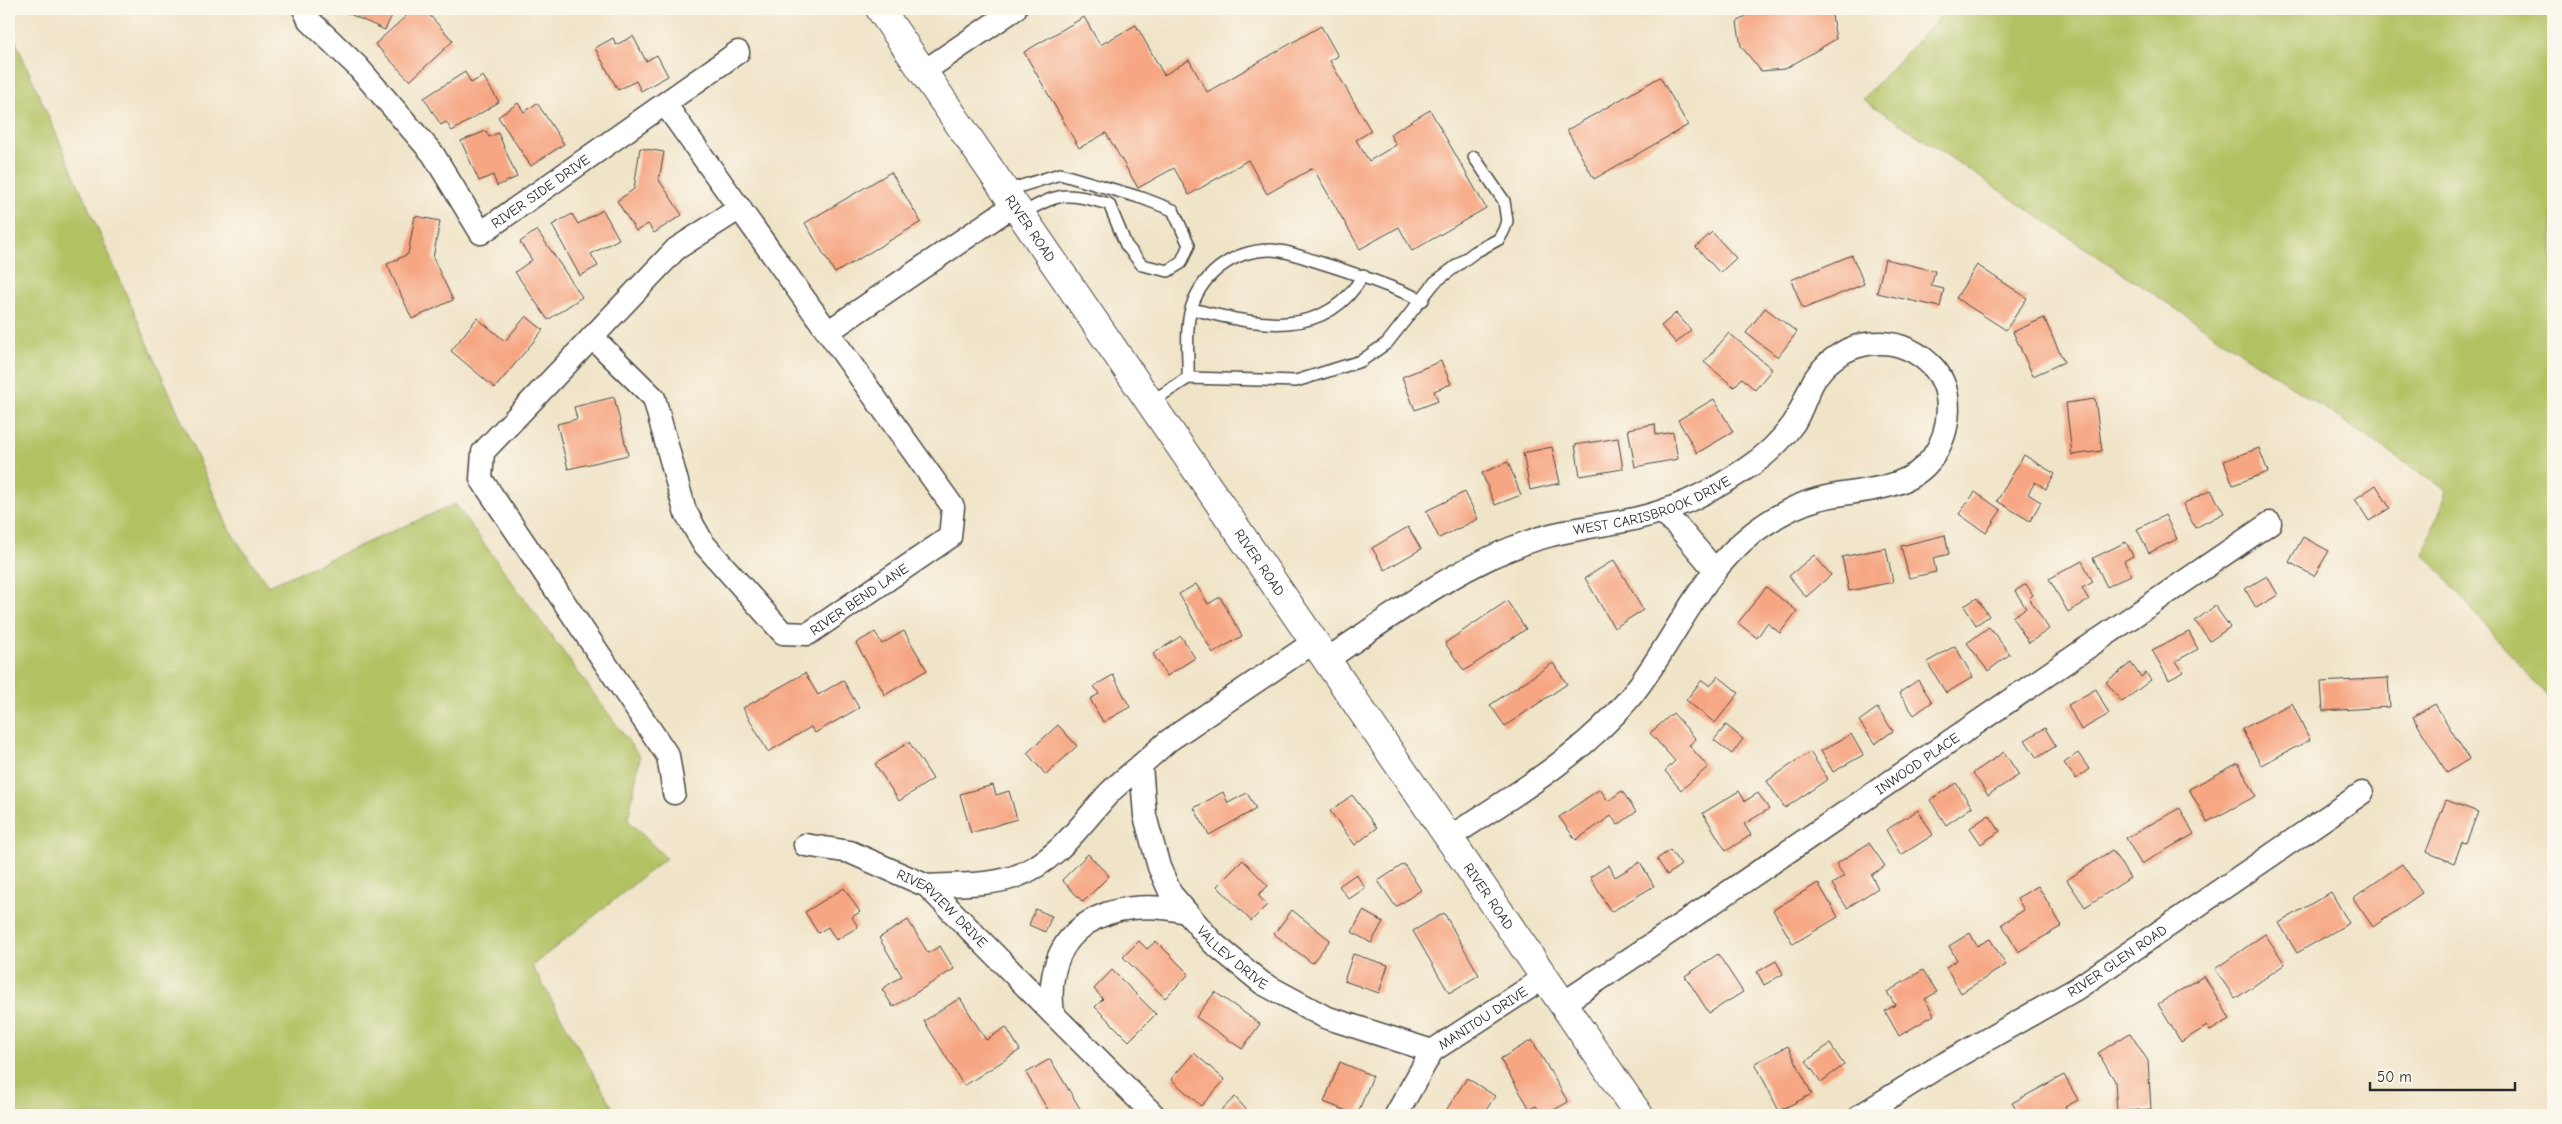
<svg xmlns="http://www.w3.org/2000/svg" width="2562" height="1124" font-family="'Comic Neue',sans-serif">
  <rect width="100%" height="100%" fill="#fbf7ec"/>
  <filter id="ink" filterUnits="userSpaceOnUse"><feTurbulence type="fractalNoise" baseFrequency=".02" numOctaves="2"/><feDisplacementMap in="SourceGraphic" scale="10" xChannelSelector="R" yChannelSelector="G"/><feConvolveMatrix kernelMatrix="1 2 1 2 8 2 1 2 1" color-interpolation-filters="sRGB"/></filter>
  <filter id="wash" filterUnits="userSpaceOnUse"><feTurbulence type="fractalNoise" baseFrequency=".0096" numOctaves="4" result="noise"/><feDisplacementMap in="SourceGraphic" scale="20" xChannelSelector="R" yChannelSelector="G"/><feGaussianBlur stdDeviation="1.12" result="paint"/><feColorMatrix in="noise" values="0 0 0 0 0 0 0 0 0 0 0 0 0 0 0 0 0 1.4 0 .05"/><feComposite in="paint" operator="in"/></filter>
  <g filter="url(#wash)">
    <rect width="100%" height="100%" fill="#f0e4c8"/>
    <g fill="#b2c264" stroke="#6e7648">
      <polygon points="1947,9 2553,9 2553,703 2424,554 2446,490 1863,99"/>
      <polygon points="9,26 229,529 268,586 455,504 640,757 628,820 666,858 532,966 617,1115 9,1115"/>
    </g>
    <g id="blocks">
      <g fill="#f6a682">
        <polygon points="344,9 395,9 385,30 343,11"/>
        <polygon points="414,9 424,9 453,41 410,81 375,44"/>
        <polygon points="1756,9 1831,9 1836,39 1785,69 1761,71 1741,46 1737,22"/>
        <polygon points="1084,17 1100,45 1136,25 1164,75 1189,60 1207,92 1321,26 1338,56 1330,61 1371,131 1356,140 1369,161 1396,145 1390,134 1430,110 1486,208 1412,251 1399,227 1360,249 1313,168 1267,194 1248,160 1189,195 1174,168 1138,188 1106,133 1079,148 1024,52"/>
        <polygon points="633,36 646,61 657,55 668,76 641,91 636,81 618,90 595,48 613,38 616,45"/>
        <polygon points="465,72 471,83 483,76 499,102 452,131 446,122 441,125 424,98"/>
        <polygon points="1660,77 1688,125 1594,179 1567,130"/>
        <polygon points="518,103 524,112 537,103 564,144 531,166 498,117"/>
        <polygon points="486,131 489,137 498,133 517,177 497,186 493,175 479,181 461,141"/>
        <polygon points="640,148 664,152 659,180 682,215 654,233 648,224 636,231 617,201 634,189"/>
        <polygon points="891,172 921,222 835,273 805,223"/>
        <polygon points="603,210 619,239 591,254 598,266 580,276 552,225 572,214 578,224"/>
        <polygon points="415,216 440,221 433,258 453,300 412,319 387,264 408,254"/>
        <polygon points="537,230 582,297 548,320 515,272 532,260 520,242"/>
        <polygon points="1712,232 1736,258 1720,273 1696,247"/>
        <polygon points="1852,255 1864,284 1803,309 1791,280"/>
        <polygon points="1885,259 1935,271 1931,286 1944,289 1940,307 1877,293"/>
        <polygon points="1977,265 2027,298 2006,330 1956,298"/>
        <polygon points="1765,308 1797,332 1778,357 1746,333"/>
        <polygon points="1676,313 1691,330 1676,343 1661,326"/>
        <polygon points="526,316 543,330 495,388 451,351 477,318 505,341"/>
        <polygon points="2044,318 2064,362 2033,376 2013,332"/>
        <polygon points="1729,333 1772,369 1755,390 1742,378 1734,387 1704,362"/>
        <polygon points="1441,361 1451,384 1434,391 1438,401 1415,410 1402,377"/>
        <polygon points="614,397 628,455 568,469 557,424 577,419 574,407"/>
        <polygon points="1714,399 1733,432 1697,453 1678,420"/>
        <polygon points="2095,399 2102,451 2072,455 2066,403"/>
        <polygon points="1655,424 1656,435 1673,432 1678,459 1635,467 1628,429"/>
        <polygon points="1618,438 1623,469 1580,476 1575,445"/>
        <polygon points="1552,447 1560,483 1530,490 1523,453"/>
        <polygon points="2259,448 2268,472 2233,485 2224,461"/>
        <polygon points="2024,455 2055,474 2046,489 2035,482 2028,494 2041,502 2030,521 1997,501"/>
        <polygon points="1508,462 1521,495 1495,505 1482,473"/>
        <polygon points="2376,485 2390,508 2369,521 2355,499"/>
        <polygon points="2211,490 2224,513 2195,528 2183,504"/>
        <polygon points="1465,492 1478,519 1439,538 1426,511"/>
        <polygon points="1975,492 2001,510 1986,533 1959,514"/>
        <polygon points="2165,515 2177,539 2149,553 2137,529"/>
        <polygon points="1408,527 1421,549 1385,570 1372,548"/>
        <polygon points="1945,535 1949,554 1933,558 1936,572 1909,578 1901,546"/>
        <polygon points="2303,537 2329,551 2314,576 2289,562"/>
        <polygon points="2126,542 2133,556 2124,561 2131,575 2107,587 2093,558"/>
        <polygon points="1886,548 1893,582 1849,591 1842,557"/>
        <polygon points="1814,555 1831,575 1806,597 1789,576"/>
        <polygon points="1614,560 1643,610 1614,628 1585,578"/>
        <polygon points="2082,561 2093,582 2082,588 2089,600 2068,612 2049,579"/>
        <polygon points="2267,576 2278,595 2256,608 2245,589"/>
        <polygon points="1196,584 1208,604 1220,597 1242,636 1213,653 1179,594"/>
        <polygon points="2026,584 2033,595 2029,598 2049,629 2029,643 2012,617 2026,608 2015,591"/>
        <polygon points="1766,587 1797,611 1780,633 1767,623 1757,638 1738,623"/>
        <polygon points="1977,598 1989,616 1976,625 1964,606"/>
        <polygon points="1507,601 1526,629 1464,671 1445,643"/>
        <polygon points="2215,606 2230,627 2210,641 2195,621"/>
        <polygon points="1989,627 2010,654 1988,671 1967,643"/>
        <polygon points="904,631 927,670 885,695 856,643 875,632 882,644"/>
        <polygon points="2189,632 2198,649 2176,661 2183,672 2169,680 2152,650"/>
        <polygon points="1181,636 1195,658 1167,676 1153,654"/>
        <polygon points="1955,646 1973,677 1946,693 1927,662"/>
        <polygon points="1553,663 1567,684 1505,726 1490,705"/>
        <polygon points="2131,663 2141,677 2146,673 2151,680 2122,702 2106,682"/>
        <polygon points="805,673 818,695 843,680 859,708 815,733 811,727 768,752 743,708"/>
        <polygon points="1113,675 1130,707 1103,722 1090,699 1099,694 1094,686"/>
        <polygon points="1718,676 1739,693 1715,723 1686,700 1702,680 1710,686"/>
        <polygon points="2388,678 2390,707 2323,711 2321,682"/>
        <polygon points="1918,680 1932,702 1914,715 1899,693"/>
        <polygon points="2096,689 2109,714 2081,730 2068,705"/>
        <polygon points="2292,703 2310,740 2261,765 2242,729"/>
        <polygon points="2435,704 2469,759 2447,773 2413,717"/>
        <polygon points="1877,708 1893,731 1875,744 1859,721"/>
        <polygon points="1673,713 1696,739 1689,745 1708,767 1681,790 1665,771 1675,761 1650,733"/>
        <polygon points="1058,725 1077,746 1046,775 1027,753"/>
        <polygon points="1726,725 1743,739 1732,754 1714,740"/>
        <polygon points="2045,728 2056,746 2037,758 2025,740"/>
        <polygon points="1851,734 1863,755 1833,772 1821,751"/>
        <polygon points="909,742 933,779 899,801 875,764"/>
        <polygon points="1810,752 1828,779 1785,808 1767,781"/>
        <polygon points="2004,752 2019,775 1988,795 1973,773"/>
        <polygon points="2078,753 2089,769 2076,779 2064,763"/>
        <polygon points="2238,763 2256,796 2207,822 2189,789"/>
        <polygon points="1956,783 1972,807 1946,825 1930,800"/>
        <polygon points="993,785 996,795 1009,791 1017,819 971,833 960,794"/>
        <polygon points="1600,789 1608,801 1622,791 1636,812 1618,825 1611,816 1576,840 1559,817"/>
        <polygon points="1739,791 1745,801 1758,793 1769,809 1744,824 1751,835 1726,851 1703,813"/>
        <polygon points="1223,792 1228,803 1247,793 1256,809 1209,835 1194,808"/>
        <polygon points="1352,795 1377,828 1355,845 1330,811"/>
        <polygon points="2446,800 2478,812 2466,843 2462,842 2454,863 2426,852"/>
        <polygon points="2180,808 2194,834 2141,864 2126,838"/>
        <polygon points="1918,810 1933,835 1901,855 1886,830"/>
        <polygon points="1989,815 2000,831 1981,844 1970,828"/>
        <polygon points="1869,843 1885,866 1871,875 1878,888 1847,908 1832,884 1844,876 1836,864"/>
        <polygon points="1670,850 1681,865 1667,875 1657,859"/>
        <polygon points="2112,850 2130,878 2085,907 2067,880"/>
        <polygon points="1088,854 1109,876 1083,902 1062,880"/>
        <polygon points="1243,860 1268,886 1258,895 1267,905 1251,921 1217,886"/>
        <polygon points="1640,862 1654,886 1611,912 1590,877 1609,865 1615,877"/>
        <polygon points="1404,864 1421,890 1396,907 1378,881"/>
        <polygon points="2402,864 2422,893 2373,927 2353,898"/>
        <polygon points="1356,874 1365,888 1349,899 1339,886"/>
        <polygon points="1818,883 1838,917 1793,944 1773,910"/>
        <polygon points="2038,886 2062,926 2018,952 2002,924 2024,910 2017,898"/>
        <polygon points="844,888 860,912 852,917 858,927 836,940 828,927 818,933 805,912"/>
        <polygon points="2331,892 2349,923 2297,953 2279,923"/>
        <polygon points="1035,909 1052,916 1045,932 1029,925"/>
        <polygon points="1292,910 1330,940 1312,963 1274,934"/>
        <polygon points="1363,911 1383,922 1371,943 1352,932"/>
        <polygon points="1444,913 1479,975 1449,993 1413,931"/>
        <polygon points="908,920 928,953 940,946 954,969 893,1007 882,989 902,976 879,938"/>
        <polygon points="1970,933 1977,946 1990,939 2006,965 1961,993 1946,967 1957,960 1949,946"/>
        <polygon points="2265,934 2285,964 2235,999 2215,969"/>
        <polygon points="1139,941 1147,949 1156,941 1189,974 1165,998 1123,957"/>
        <polygon points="1353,954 1388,965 1379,993 1344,981"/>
        <polygon points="1718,954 1743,992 1709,1013 1685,976"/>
        <polygon points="1776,961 1783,974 1764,985 1757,972"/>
        <polygon points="1112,970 1156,1014 1129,1041 1095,1007 1103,999 1094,989"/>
        <polygon points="1923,970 1937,992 1925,999 1934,1015 1899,1036 1885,1011 1895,1005 1887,992"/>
        <polygon points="2204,976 2230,1019 2210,1031 2207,1026 2181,1042 2158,1004"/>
        <polygon points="1215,992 1260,1024 1242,1049 1196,1017"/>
        <polygon points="960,998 986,1040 1006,1027 1020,1050 964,1086 924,1021"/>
        <polygon points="2130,1033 2148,1061 2151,1109 2117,1112 2115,1081 2098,1053"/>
        <polygon points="1532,1040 1568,1102 1545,1115 1542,1115 1536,1106 1530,1109 1500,1059"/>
        <polygon points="1830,1044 1844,1065 1821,1082 1806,1061"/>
        <polygon points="1788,1046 1812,1094 1779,1111 1755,1063"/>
        <polygon points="1194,1053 1225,1080 1201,1106 1171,1079"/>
        <polygon points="1050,1059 1084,1115 1051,1115 1026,1073"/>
        <polygon points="1340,1062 1373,1076 1357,1115 1324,1102"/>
        <polygon points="2064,1075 2078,1100 2065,1107 2070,1115 2019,1115 2012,1103"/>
        <polygon points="1467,1078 1495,1096 1483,1115 1443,1115"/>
        <polygon points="1235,1097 1251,1115 1216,1115"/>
        <polygon points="1577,1111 1580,1115 1570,1115"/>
      </g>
    </g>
  </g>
  <g filter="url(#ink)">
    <use href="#blocks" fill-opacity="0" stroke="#494743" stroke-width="1"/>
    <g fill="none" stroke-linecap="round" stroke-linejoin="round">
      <defs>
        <g id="lane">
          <path d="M 1005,191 L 1060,174 L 1142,198 L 1173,210 L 1189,245 L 1181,263 L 1168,271 L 1142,265 L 1126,245 L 1109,204 C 1064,192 1061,192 1021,214"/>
          <path d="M 1192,309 C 1253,324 1325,343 1363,275"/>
          <path d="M 1188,378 C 1189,357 1185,334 1190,313 C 1199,276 1232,250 1271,250 C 1285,250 1302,257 1315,261 C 1352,272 1387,285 1423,300"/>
          <polyline points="1149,403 1188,378 1296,381 1361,361 1387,343 1435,282 1475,252 1499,239 1504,230 1507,221 1504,201 1474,157"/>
        </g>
        <g id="street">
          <path id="s1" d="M 304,9 L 309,20 L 357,66 L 433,154 L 481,233 L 738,52"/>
          <polyline points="923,72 1015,9"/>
          <polyline points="829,331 1014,205"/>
          <path id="s2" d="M 592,337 L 654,398 L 685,511 L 703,543 L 783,633 L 808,634 L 950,537 L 953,507 L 665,104"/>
          <polyline points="1662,512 1679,528 1714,569"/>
          <path id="s3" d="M 1314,642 L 1168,741 L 1141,765 L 1145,816 L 1159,867 L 1171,894 L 1213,943 L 1262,983 L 1325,1017 L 1432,1051"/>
          <path id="s4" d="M 1326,660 C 1392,616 1458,565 1534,540 C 1567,529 1601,526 1634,519 C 1674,510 1713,491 1747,468 C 1766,456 1781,441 1794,423 C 1803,408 1807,391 1816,377 C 1843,338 1896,331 1930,364 C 1956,388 1951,432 1932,458 C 1906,494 1857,488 1818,499 C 1795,505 1773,518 1754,532 C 1698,575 1675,641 1632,695 C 1583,755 1512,797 1448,838"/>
          <polyline points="674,793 668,756 481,479 483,452 676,249 740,208"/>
          <path id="s5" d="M 805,845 L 850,852 L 927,886 L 1053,1014"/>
          <path d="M 927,886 C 954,884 987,886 1014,877 C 1057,862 1080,825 1109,793 C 1119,783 1131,774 1141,765"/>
          <path id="s6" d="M 1562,1004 L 1651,945 L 2270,523"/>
          <path d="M 1154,1115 L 1053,1014 C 1041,927 1110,894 1186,912"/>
          <path id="s7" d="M 1396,1115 L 1432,1051 L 1544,978"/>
          <path id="s8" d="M 1861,1115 L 1935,1069 L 2076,989 L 2362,793"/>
        </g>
        <g id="secondary">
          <path id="s9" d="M 880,9 L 1639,1115"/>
        </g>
      </defs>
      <use href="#lane" stroke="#494743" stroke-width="14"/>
      <use href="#street" stroke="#494743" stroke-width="25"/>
      <use href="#secondary" stroke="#494743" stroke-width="30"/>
      <use href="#lane" stroke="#fff" stroke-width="11"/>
      <use href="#street" stroke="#fff" stroke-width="22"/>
      <use href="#secondary" stroke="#fff" stroke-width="28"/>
    </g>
  </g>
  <g text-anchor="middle" stroke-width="5" stroke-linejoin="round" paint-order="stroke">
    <g font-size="14" fill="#2b2b2b" stroke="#fbf7ec">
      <text dy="5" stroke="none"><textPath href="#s1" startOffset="360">RIVER SIDE DRIVE</textPath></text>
      <text dy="5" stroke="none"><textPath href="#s9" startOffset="266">RIVER ROAD</textPath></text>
      <text dy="5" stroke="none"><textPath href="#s4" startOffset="364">WEST CARISBROOK DRIVE</textPath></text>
      <text dy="5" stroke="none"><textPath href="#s9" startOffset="671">RIVER ROAD</textPath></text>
      <text dy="5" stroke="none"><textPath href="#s2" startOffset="448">RIVER BEND LANE</textPath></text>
      <text dy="5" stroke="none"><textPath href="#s6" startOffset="429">INWOOD PLACE</textPath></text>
      <text dy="5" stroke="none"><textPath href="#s9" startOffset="1076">RIVER ROAD</textPath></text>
      <text dy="5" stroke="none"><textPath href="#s5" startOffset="155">RIVERVIEW DRIVE</textPath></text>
      <text dy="5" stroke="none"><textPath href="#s3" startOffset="435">VALLEY DRIVE</textPath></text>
      <text dy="5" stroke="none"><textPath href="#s8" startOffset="299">RIVER GLEN ROAD</textPath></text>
      <text dy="5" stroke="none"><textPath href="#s7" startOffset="134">MANITOU DRIVE</textPath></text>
    </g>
  </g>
  <rect width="2562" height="1124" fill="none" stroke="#fbf7ec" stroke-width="30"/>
  <path d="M2370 1082v8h145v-8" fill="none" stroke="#2b2b2b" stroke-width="2.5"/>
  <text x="2377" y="1082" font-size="15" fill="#2b2b2b" stroke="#fbf7ec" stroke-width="4" paint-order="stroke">50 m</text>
</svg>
